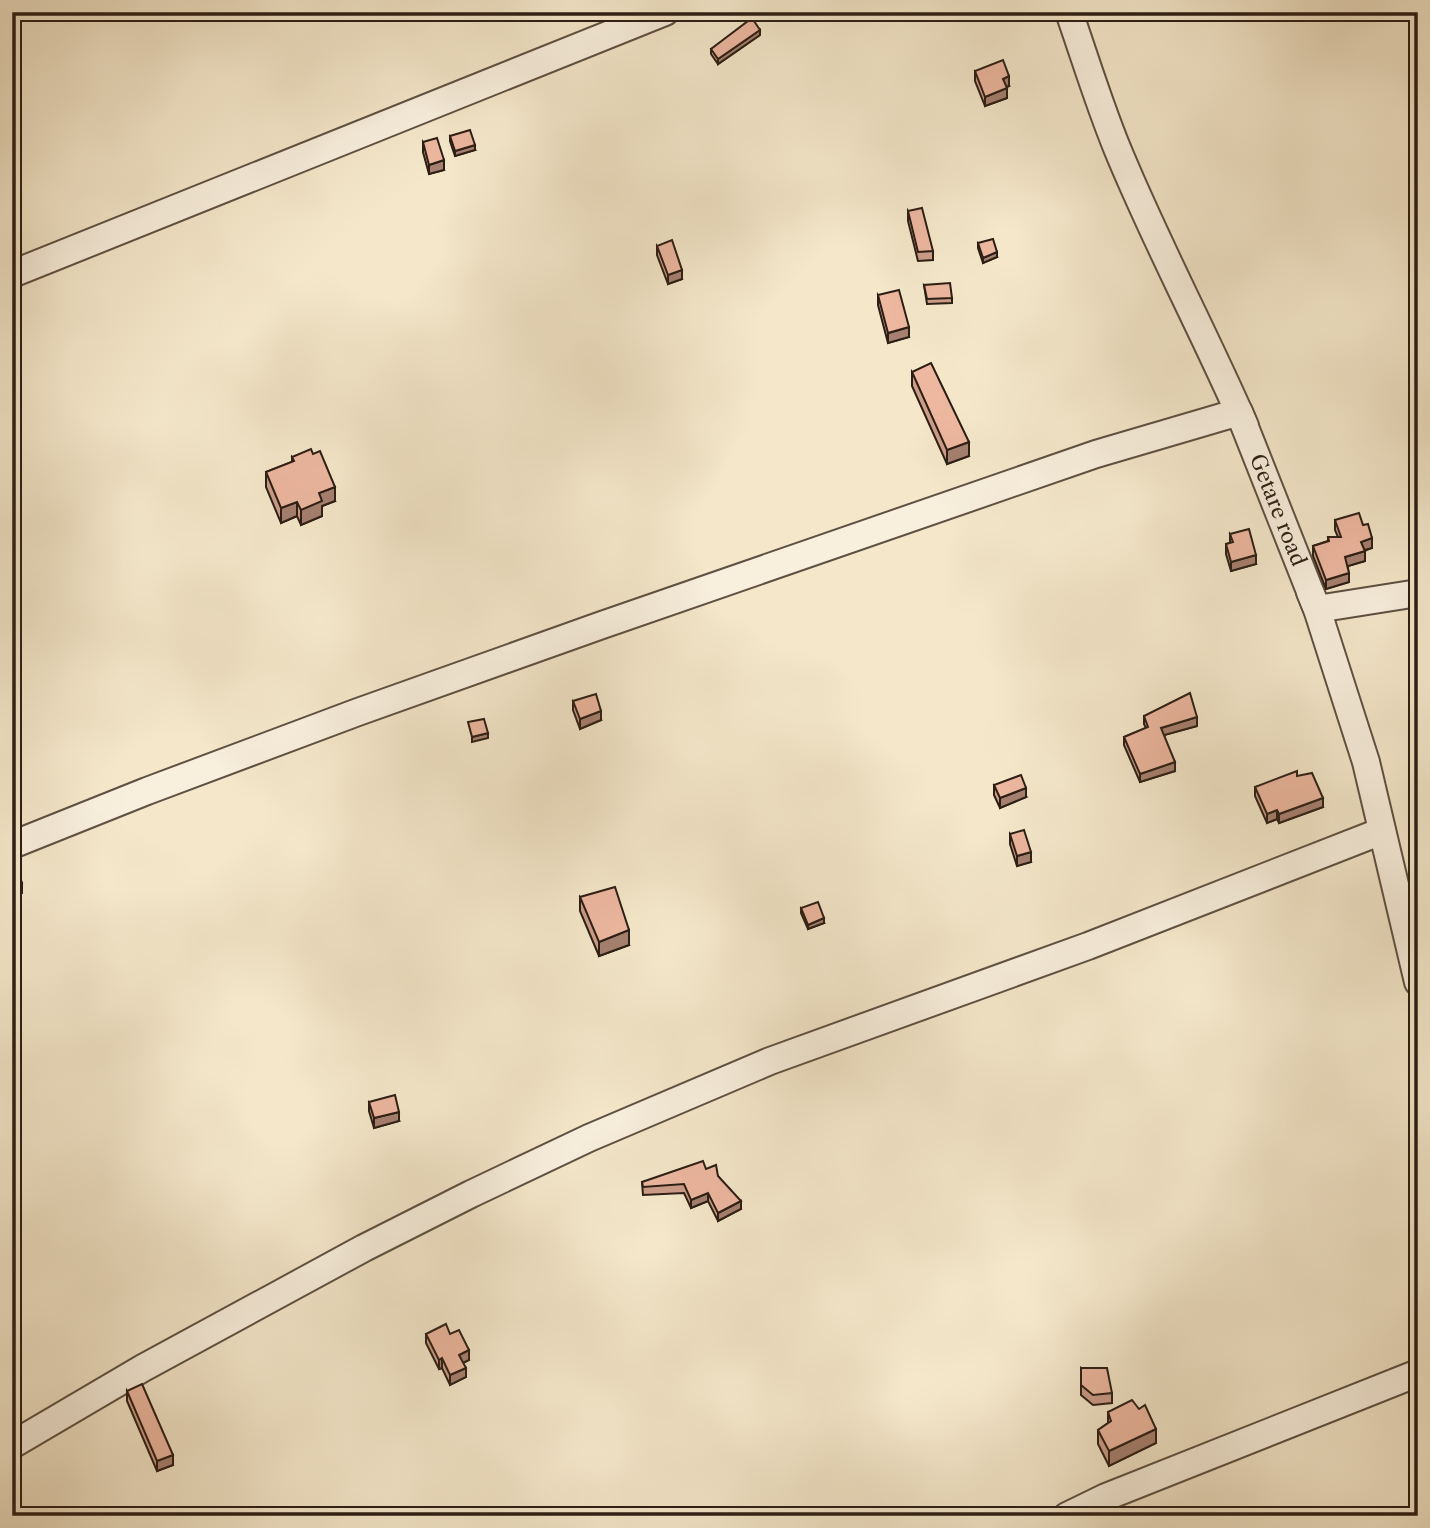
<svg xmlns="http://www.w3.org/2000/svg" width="1430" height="1528" font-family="'Libre Caslon Text',serif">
  <rect width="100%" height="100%" fill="#f4e7ca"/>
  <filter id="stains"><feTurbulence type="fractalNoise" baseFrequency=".00286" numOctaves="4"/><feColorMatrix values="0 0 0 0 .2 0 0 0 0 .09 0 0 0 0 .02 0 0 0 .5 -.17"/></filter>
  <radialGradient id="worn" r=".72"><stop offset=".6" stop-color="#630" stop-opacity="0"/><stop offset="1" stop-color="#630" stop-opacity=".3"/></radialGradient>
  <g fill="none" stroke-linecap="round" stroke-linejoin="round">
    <defs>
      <g id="minor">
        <path d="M 1069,12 C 1085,58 1099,104 1117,148 C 1156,243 1204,332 1245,426"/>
        <polyline points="12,274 665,12"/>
        <polyline points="1310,592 1317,609 1418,593"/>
        <path id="s1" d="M 12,845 L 147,791 L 358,712 L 602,625 L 1096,454 L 1239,412 L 1317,609 L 1366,762 L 1418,982"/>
        <polyline points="12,1445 143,1368 364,1248 471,1194 589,1138 770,1061 1088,946 1382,831"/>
        <polyline points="1067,1516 1106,1497 1418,1373"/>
      </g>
    </defs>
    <use href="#minor" stroke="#5e5042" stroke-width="30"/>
    <use href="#minor" stroke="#f8efdd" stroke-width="26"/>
  </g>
  <g fill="#cc9d8a" stroke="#2c1e14" stroke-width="2">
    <polygon points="760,35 718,64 711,54 711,49"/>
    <polygon points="975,71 1009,86 1007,87 1007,98 985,106 975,81"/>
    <polygon points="450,136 475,150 455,156 450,141"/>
    <polygon points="423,142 444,170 429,174 423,152"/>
    <polygon points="908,211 933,251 933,260 918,261 908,221"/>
    <polygon points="978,243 997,257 983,263 978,248"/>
    <polygon points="657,246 682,279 668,284 657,255"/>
    <polygon points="924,285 952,298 952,303 927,304"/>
    <polygon points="878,295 909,337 888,343 878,305"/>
    <polygon points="912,372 969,456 947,464 912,386"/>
    <polygon points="292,457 335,501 322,506 322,516 301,525 297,516 281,523 266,487 266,472 292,462"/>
    <polygon points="1335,520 1363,525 1372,548 1364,551 1365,561 1348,566 1349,582 1326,589 1313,556 1313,546 1328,541 1328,537 1338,537 1335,530"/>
    <polygon points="1230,534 1256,564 1231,571 1226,554 1226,544 1230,543"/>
    <polygon points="573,701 601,720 580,729 573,710"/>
    <polygon points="1144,716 1197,726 1164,735 1175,771 1140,782 1124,745 1124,737 1146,728 1144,724"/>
    <polygon points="1297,776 1323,807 1279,823 1277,819 1267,823 1255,796 1255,787"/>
    <polygon points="994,785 1026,797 1000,808 994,795"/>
    <polygon points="1010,834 1031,862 1017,866 1010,844"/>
    <polygon points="580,897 629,945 599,956 580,911"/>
    <polygon points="801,908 824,923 808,929 801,913"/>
    <polygon points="369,1102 399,1121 374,1128 369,1111"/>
    <polygon points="706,1169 718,1176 741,1209 718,1221 708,1201 691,1208 684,1193 643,1195 642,1182"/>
    <polygon points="426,1334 450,1334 469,1360 463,1363 466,1377 450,1385 442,1368 439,1369 426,1343"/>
    <polygon points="1081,1368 1112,1393 1112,1403 1093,1405 1081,1395"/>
    <polygon points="127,1391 173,1465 157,1471 127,1401"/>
    <polygon points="1139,1409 1156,1443 1109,1466 1098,1444 1098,1430 1108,1423 1108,1412"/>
  </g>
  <g fill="#a68070" stroke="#2c1e14" stroke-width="2">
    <polygon points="760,30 760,35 718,64 718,59"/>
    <polygon points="1009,76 1009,86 1003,88 1003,79"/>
    <polygon points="1007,88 1007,98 985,106 985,97"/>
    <polygon points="475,145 475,150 455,156 455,151"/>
    <polygon points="444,160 444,170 429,174 429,165"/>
    <polygon points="997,252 997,257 983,263 983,258"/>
    <polygon points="682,270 682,279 668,284 668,275"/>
    <polygon points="909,327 909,337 888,343 888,333"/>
    <polygon points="969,442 969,456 947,464 947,450"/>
    <polygon points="335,487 335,501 322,506 322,516 301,525 301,510 319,493"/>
    <polygon points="297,502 297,516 281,523 281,508"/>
    <polygon points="1372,538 1372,548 1361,551 1361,542"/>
    <polygon points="1365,551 1365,561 1345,567 1345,557"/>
    <polygon points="1256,555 1256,564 1231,571 1231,562"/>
    <polygon points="1349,573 1349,582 1326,589 1326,580"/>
    <polygon points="601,711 601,720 580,729 580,719"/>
    <polygon points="1197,717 1197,726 1161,736 1161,728"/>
    <polygon points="488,733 488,738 472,742 472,737"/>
    <polygon points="1175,762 1175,771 1140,782 1140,774"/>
    <polygon points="1026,788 1026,797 1000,808 1000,798"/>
    <polygon points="1323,798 1323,807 1279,823 1279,814"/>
    <polygon points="1277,810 1277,819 1267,823 1267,814"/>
    <polygon points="1031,852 1031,862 1017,866 1017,856"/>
    <polygon points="22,883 22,893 12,896 12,886"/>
    <polygon points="824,918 824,923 808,929 808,925"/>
    <polygon points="629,930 629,945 599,956 599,942"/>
    <polygon points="399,1112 399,1121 374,1128 374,1118"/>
    <polygon points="708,1193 708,1201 691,1208 691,1200"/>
    <polygon points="741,1201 741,1209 718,1221 718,1213"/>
    <polygon points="469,1350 469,1360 459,1365 459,1355"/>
    <polygon points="442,1358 442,1368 439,1369 439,1360"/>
    <polygon points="466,1368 466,1377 450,1385 450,1375"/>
    <polygon points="1156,1429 1156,1443 1109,1466 1109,1451"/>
    <polygon points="173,1455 173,1465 157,1471 157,1461"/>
  </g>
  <g fill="#edb7a0" stroke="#2c1e14" stroke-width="2">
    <polygon points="752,18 760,30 718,59 711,49"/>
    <polygon points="1003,60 1009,76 1003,79 1007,88 985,97 975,71"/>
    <polygon points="470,130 475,145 455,151 450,136"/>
    <polygon points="437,138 444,160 429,165 423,142"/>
    <polygon points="922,208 933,251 918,252 908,211"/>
    <polygon points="993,239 997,252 983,258 978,243"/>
    <polygon points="672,240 682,270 668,275 657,246"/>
    <polygon points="950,283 952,298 927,299 924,285"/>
    <polygon points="899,290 909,327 888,333 878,295"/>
    <polygon points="931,363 969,442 947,450 912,372"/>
    <polygon points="311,449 313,454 320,451 335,487 319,493 322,501 301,510 297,502 281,508 266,472 294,461 292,457"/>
    <polygon points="1359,513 1363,525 1368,524 1372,538 1361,542 1365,551 1345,557 1349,573 1326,580 1313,546 1329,541 1328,537 1341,537 1335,520"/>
    <polygon points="1249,529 1256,555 1231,562 1226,544 1233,542 1230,534"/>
    <polygon points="1190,693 1197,717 1161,728 1175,762 1140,774 1124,737 1148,727 1144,716"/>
    <polygon points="596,694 601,711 580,719 573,701"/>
    <polygon points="484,719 488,733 472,737 468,722"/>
    <polygon points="1297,771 1297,776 1312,773 1323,798 1279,814 1277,810 1267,814 1255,787"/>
    <polygon points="1021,775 1026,788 1000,798 994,785"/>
    <polygon points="1024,830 1031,852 1017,856 1010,834"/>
    <polygon points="17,868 22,883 12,886 12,869"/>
    <polygon points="615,887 629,930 599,942 580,897"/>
    <polygon points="818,902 824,918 808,925 801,908"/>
    <polygon points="395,1095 399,1112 374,1118 369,1102"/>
    <polygon points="703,1161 706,1169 716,1165 718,1176 741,1201 718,1213 708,1193 691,1200 684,1184 643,1187 642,1182"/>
    <polygon points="446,1324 450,1334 459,1330 469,1350 459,1355 466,1368 450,1375 442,1358 439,1360 426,1334"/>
    <polygon points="1081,1368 1107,1368 1112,1393 1093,1395 1081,1385"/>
    <polygon points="142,1384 173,1455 157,1461 127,1391"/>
    <polygon points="1132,1400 1139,1409 1145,1405 1156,1429 1109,1451 1098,1430 1111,1421 1108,1412"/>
    <polygon points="1277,1511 1279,1516 1263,1516"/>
  </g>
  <g text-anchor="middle" stroke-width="5" stroke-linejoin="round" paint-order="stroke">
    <g font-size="21" fill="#2c1e14" stroke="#f8efdd">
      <text dy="7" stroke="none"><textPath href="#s1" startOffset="1407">Getare road</textPath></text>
    </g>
  </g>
  <rect width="1430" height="1528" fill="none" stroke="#f4e7ca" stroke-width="42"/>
  <rect x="14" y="14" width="1402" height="1500" fill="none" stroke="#2c1e14" stroke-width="3.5"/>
  <rect x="21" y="21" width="1388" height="1486" fill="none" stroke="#2c1e14" stroke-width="2"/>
  <rect width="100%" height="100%" filter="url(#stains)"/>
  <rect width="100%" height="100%" fill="url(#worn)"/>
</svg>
